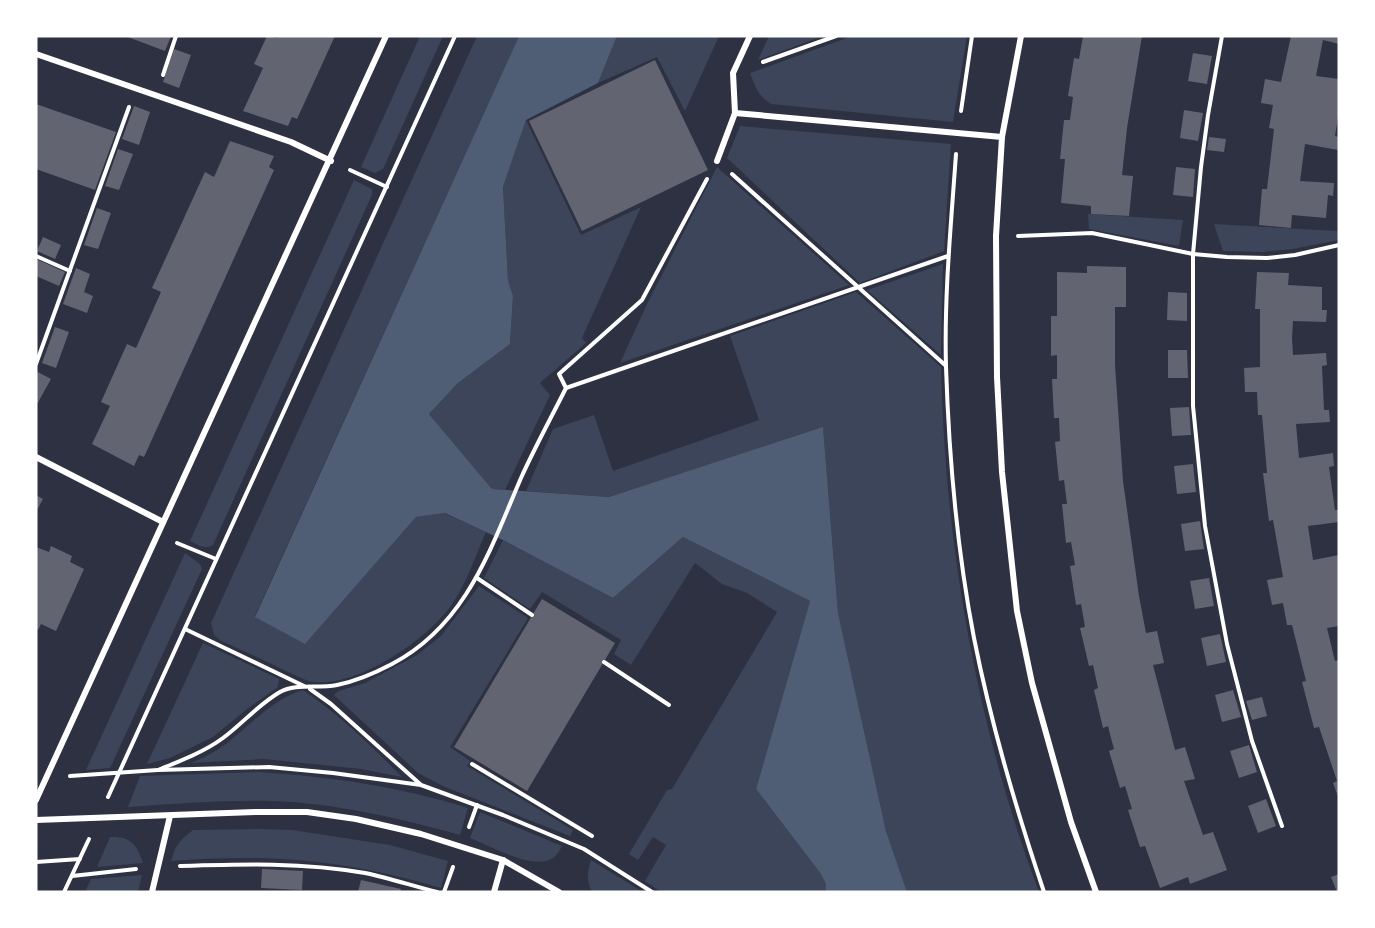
<svg xmlns="http://www.w3.org/2000/svg" width="1375" height="928" font-family="Cabin,sans-serif">
  <rect width="100%" height="100%" fill="#2d3142"/>
  <g fill="#3c4559">
    <polygon points="420,36 443,36 383,169 375,173 361,167"/>
    <path d="M 477,36 L 519,36 L 255,616 L 305,643 L 416,517 L 444,513 L 486,532 C 475,557 466,585 450,607 C 426,640 358,687 314,682 C 305,681 296,675 288,672 C 266,661 244,651 221,641 L 214,635 L 211,623 Z"/>
    <polygon points="617,36 719,36 685,111 657,57 598,83"/>
    <polygon points="769,36 823,36 758,60"/>
    <path d="M 852,36 L 967,36 L 953,122 L 771,104 C 758,96 755,86 750,73 Z"/>
    <polygon points="526,120 581,235 641,207 582,338 586,343 540,383 550,395 505,490 492,489 429,414 458,383 510,344 513,296 508,280 503,187"/>
    <polygon points="740,126 951,144 944,251 860,283 727,158"/>
    <polygon points="717,167 849,285 620,363 647,304"/>
    <path d="M 354,180 L 372,189 L 372,195 L 213,545 C 205,550 198,545 190,541 Z"/>
    <polygon points="1088,214 1183,220 1179,246 1089,229"/>
    <polygon points="1214,224 1339,231 1339,240 1293,249 1261,252 1223,251"/>
    <polygon points="943,264 941,355 867,290"/>
    <path d="M 856,292 L 941,367 C 945,544 976,725 1039,892 L 907,892 L 886,831 L 838,613 L 823,428 L 609,497 L 526,491 L 553,429 L 594,415 L 613,471 L 759,420 L 730,336 Z"/>
    <polygon points="683,537 810,601 756,789 821,874 826,884 825,892 661,892 645,881 666,845 653,837 638,860 629,854 667,790 672,789 777,612 747,593 722,584 695,563 631,665 614,654 621,640 542,592 530,609 484,578 503,540 613,598"/>
    <polygon points="185,553 200,564 202,569 110,768 86,770"/>
    <polygon points="479,586 528,618 450,747 470,761 467,766 573,830 570,836 445,787 418,773 334,695 338,691 365,683 417,655 441,636"/>
    <polygon points="203,643 279,679 278,687 247,709 213,737 170,758 147,764"/>
    <path d="M 303,690 C 340,715 371,746 402,777 L 361,769 L 264,759 L 191,763 C 200,759 209,755 217,750 C 246,731 269,700 303,690 Z"/>
    <path d="M 259,772 C 333,777 397,786 468,808 L 460,835 C 398,818 335,803 271,801 C 223,800 175,804 128,807 L 140,776 Z"/>
    <path d="M 480,812 L 562,846 C 560,850 557,855 553,858 C 533,871 491,846 470,838 Z"/>
    <path d="M 262,829 L 292,830 L 390,845 L 448,861 L 441,888 C 347,860 269,853 171,861 L 175,849 L 182,839 L 193,830 Z"/>
    <path d="M 110,837 C 130,836 137,844 143,863 L 97,867 Z"/>
    <path d="M 591,860 L 643,892 L 592,892 C 586,881 587,872 591,860 Z"/>
    <polygon points="142,875 138,892 85,892 91,879"/>
  </g>
  <polygon fill="#4f5d75" points="519,36 617,36 598,83 526,120 503,187 508,280 513,296 510,344 458,383 429,414 492,489 609,497 823,427 838,613 886,831 907,892 825,892 826,884 821,874 756,789 810,601 683,537 613,598 503,540 445,513 416,517 305,644 255,617"/>
  <g fill="#626471">
    <polygon points="125,36 171,36 165,51"/>
    <polygon points="267,36 277,38 278,36 335,36 297,119 292,117 288,126 243,111 263,68 254,64"/>
    <polygon points="1083,36 1142,36 1127,128 1122,175 1133,176 1129,216 1091,214 1091,206 1061,203 1065,159 1060,159 1064,120 1070,120 1073,97 1068,96 1074,58 1079,59"/>
    <polygon points="1291,36 1339,36 1339,44 1323,40 1316,76 1339,79 1339,111 1335,136 1339,137 1338,150 1305,144 1300,181 1334,183 1333,196 1328,195 1326,218 1292,215 1291,228 1259,225 1262,189 1267,189 1274,129 1269,128 1273,105 1261,103 1265,79 1281,82"/>
    <polygon points="174,49 191,55 179,88 163,82"/>
    <polygon points="1193,53 1212,56 1207,84 1188,81"/>
    <polygon points="655,60 708,170 582,231 529,121"/>
    <polygon points="36,104 116,132 95,190 36,169"/>
    <polygon points="134,106 150,112 139,145 122,139"/>
    <polygon points="1184,110 1203,113 1198,141 1180,138"/>
    <polygon points="1209,137 1226,139 1224,152 1207,150"/>
    <polygon points="230,141 274,156 269,167 274,170 144,457 139,455 134,466 92,444 110,406 101,402 127,344 136,348 161,292 152,288 205,172 214,177"/>
    <polygon points="118,149 133,154 119,190 105,186"/>
    <polygon points="1176,167 1195,169 1193,197 1173,195"/>
    <polygon points="97,208 111,213 98,249 84,245"/>
    <polygon points="43,237 61,245 55,259 37,251"/>
    <polygon points="36,259 65,272 59,286 36,276"/>
    <polygon points="1087,266 1126,267 1126,307 1115,307 1115,365 1123,481 1139,596 1146,633 1157,631 1164,663 1153,665 1175,750 1185,747 1195,779 1184,781 1203,835 1213,832 1227,870 1190,884 1188,877 1160,888 1145,846 1140,847 1128,810 1132,809 1125,786 1120,788 1109,751 1114,749 1111,738 1108,726 1103,728 1094,690 1098,688 1093,665 1089,666 1080,628 1085,627 1081,604 1076,605 1070,566 1075,565 1071,542 1066,543 1062,504 1067,504 1064,480 1059,481 1055,442 1060,441 1059,418 1054,418 1052,379 1057,379 1057,355 1051,356 1051,316 1057,316 1057,272 1087,273"/>
    <polygon points="76,268 90,274 84,292 93,296 87,313 63,304"/>
    <polygon points="1257,272 1289,273 1288,285 1322,287 1322,310 1327,310 1326,322 1293,321 1292,338 1293,355 1326,353 1327,365 1322,366 1324,410 1329,410 1330,422 1296,424 1299,458 1333,453 1334,466 1329,467 1335,510 1339,510 1339,522 1308,526 1313,560 1339,555 1339,626 1327,628 1335,661 1339,660 1339,799 1333,783 1337,781 1319,727 1314,728 1302,682 1306,681 1292,625 1287,625 1283,603 1272,605 1267,580 1283,577 1273,520 1269,521 1263,473 1267,473 1262,415 1258,415 1257,392 1245,392 1244,368 1260,367 1260,309 1255,309"/>
    <polygon points="1168,292 1187,293 1187,321 1167,320"/>
    <polygon points="55,327 69,332 56,368 42,363"/>
    <polygon points="1168,350 1187,350 1188,378 1168,378"/>
    <polygon points="36,371 51,379 36,406"/>
    <polygon points="1189,407 1191,435 1172,436 1170,408"/>
    <polygon points="1193,464 1196,492 1177,494 1174,466"/>
    <polygon points="36,495 43,499 36,512"/>
    <polygon points="1200,521 1204,549 1185,551 1181,524"/>
    <polygon points="51,546 72,556 70,562 84,569 56,631 41,624 38,630 36,628 36,547 49,552"/>
    <polygon points="1209,578 1214,606 1195,609 1190,581"/>
    <polygon points="542,599 615,643 527,791 454,747"/>
    <polygon points="1220,634 1226,662 1207,666 1201,638"/>
    <polygon points="1233,690 1241,717 1222,722 1215,695"/>
    <polygon points="1262,697 1267,716 1252,720 1246,701"/>
    <polygon points="1249,745 1257,772 1239,778 1230,751"/>
    <polygon points="1266,799 1276,826 1258,833 1248,806"/>
    <polygon points="262,869 303,871 302,890 261,888"/>
    <polygon points="1339,874 1339,892 1337,892 1331,877"/>
    <polygon points="361,880 401,889 400,892 358,892"/>
  </g>
  <g fill="none" stroke-linecap="round" stroke-linejoin="round">
    <g stroke="#fff" stroke-width="4">
      <polyline points="1222,36 1208,115 1201,167 1193,254 1193,406 1205,526 1227,644 1252,741 1282,826"/>
      <polyline points="763,62 836,36"/>
      <polyline points="163,75 176,36"/>
      <polyline points="961,111 972,36"/>
      <path d="M 956,154 C 951,225 944,296 946,367 C 949,457 957,550 974,638 C 991,724 1016,809 1044,892"/>
      <polyline points="350,170 387,187"/>
      <polyline points="732,174 945,365"/>
      <polyline points="1018,236 1092,233 1193,254 1227,257 1267,258 1295,255 1339,245"/>
      <polyline points="36,256 70,271"/>
      <polyline points="36,364 129,107"/>
      <polyline points="566,388 559,374 642,300 707,179"/>
      <polyline points="177,543 216,559"/>
      <polyline points="477,578 532,615"/>
      <polyline points="185,629 304,686"/>
      <polyline points="604,662 669,705"/>
      <polyline points="310,689 331,704 420,784"/>
      <polyline points="472,764 592,836"/>
      <path d="M 158,770 C 180,761 204,752 223,738 C 242,724 259,704 280,692 C 296,683 318,689 337,685 C 357,681 375,673 392,664 C 466,625 490,550 521,478 C 535,447 551,418 566,388 L 948,256"/>
      <polyline points="70,776 158,770 269,767 333,773 421,785 503,815 584,849 652,892"/>
      <polyline points="108,797 455,36"/>
      <polyline points="469,827 477,805"/>
      <polyline points="36,862 80,859"/>
      <path d="M 180,866 C 242,864 303,862 365,873 C 389,878 413,886 437,892"/>
      <polyline points="72,876 136,869"/>
      <polyline points="64,892 89,839"/>
      <polyline points="444,892 453,867"/>
    </g>
    <g stroke="#fff" stroke-width="6">
      <polyline points="1021,36 1002,137 996,236 997,377 1002,472 1017,611 1032,683 1071,822 1096,892"/>
      <polyline points="36,54 291,142 331,161"/>
      <polyline points="735,113 1002,137"/>
      <polyline points="717,161 735,113 733,73 750,36"/>
      <polyline points="36,457 163,522"/>
      <polyline points="36,800 386,36"/>
      <polyline points="36,820 255,812 307,812 356,819 421,834 503,860 559,892"/>
      <polyline points="152,892 170,816"/>
      <polyline points="494,892 503,860"/>
    </g>
  </g>
  <rect width="1375" height="928" fill="none" stroke="#ffffff" stroke-width="75"/>
</svg>
